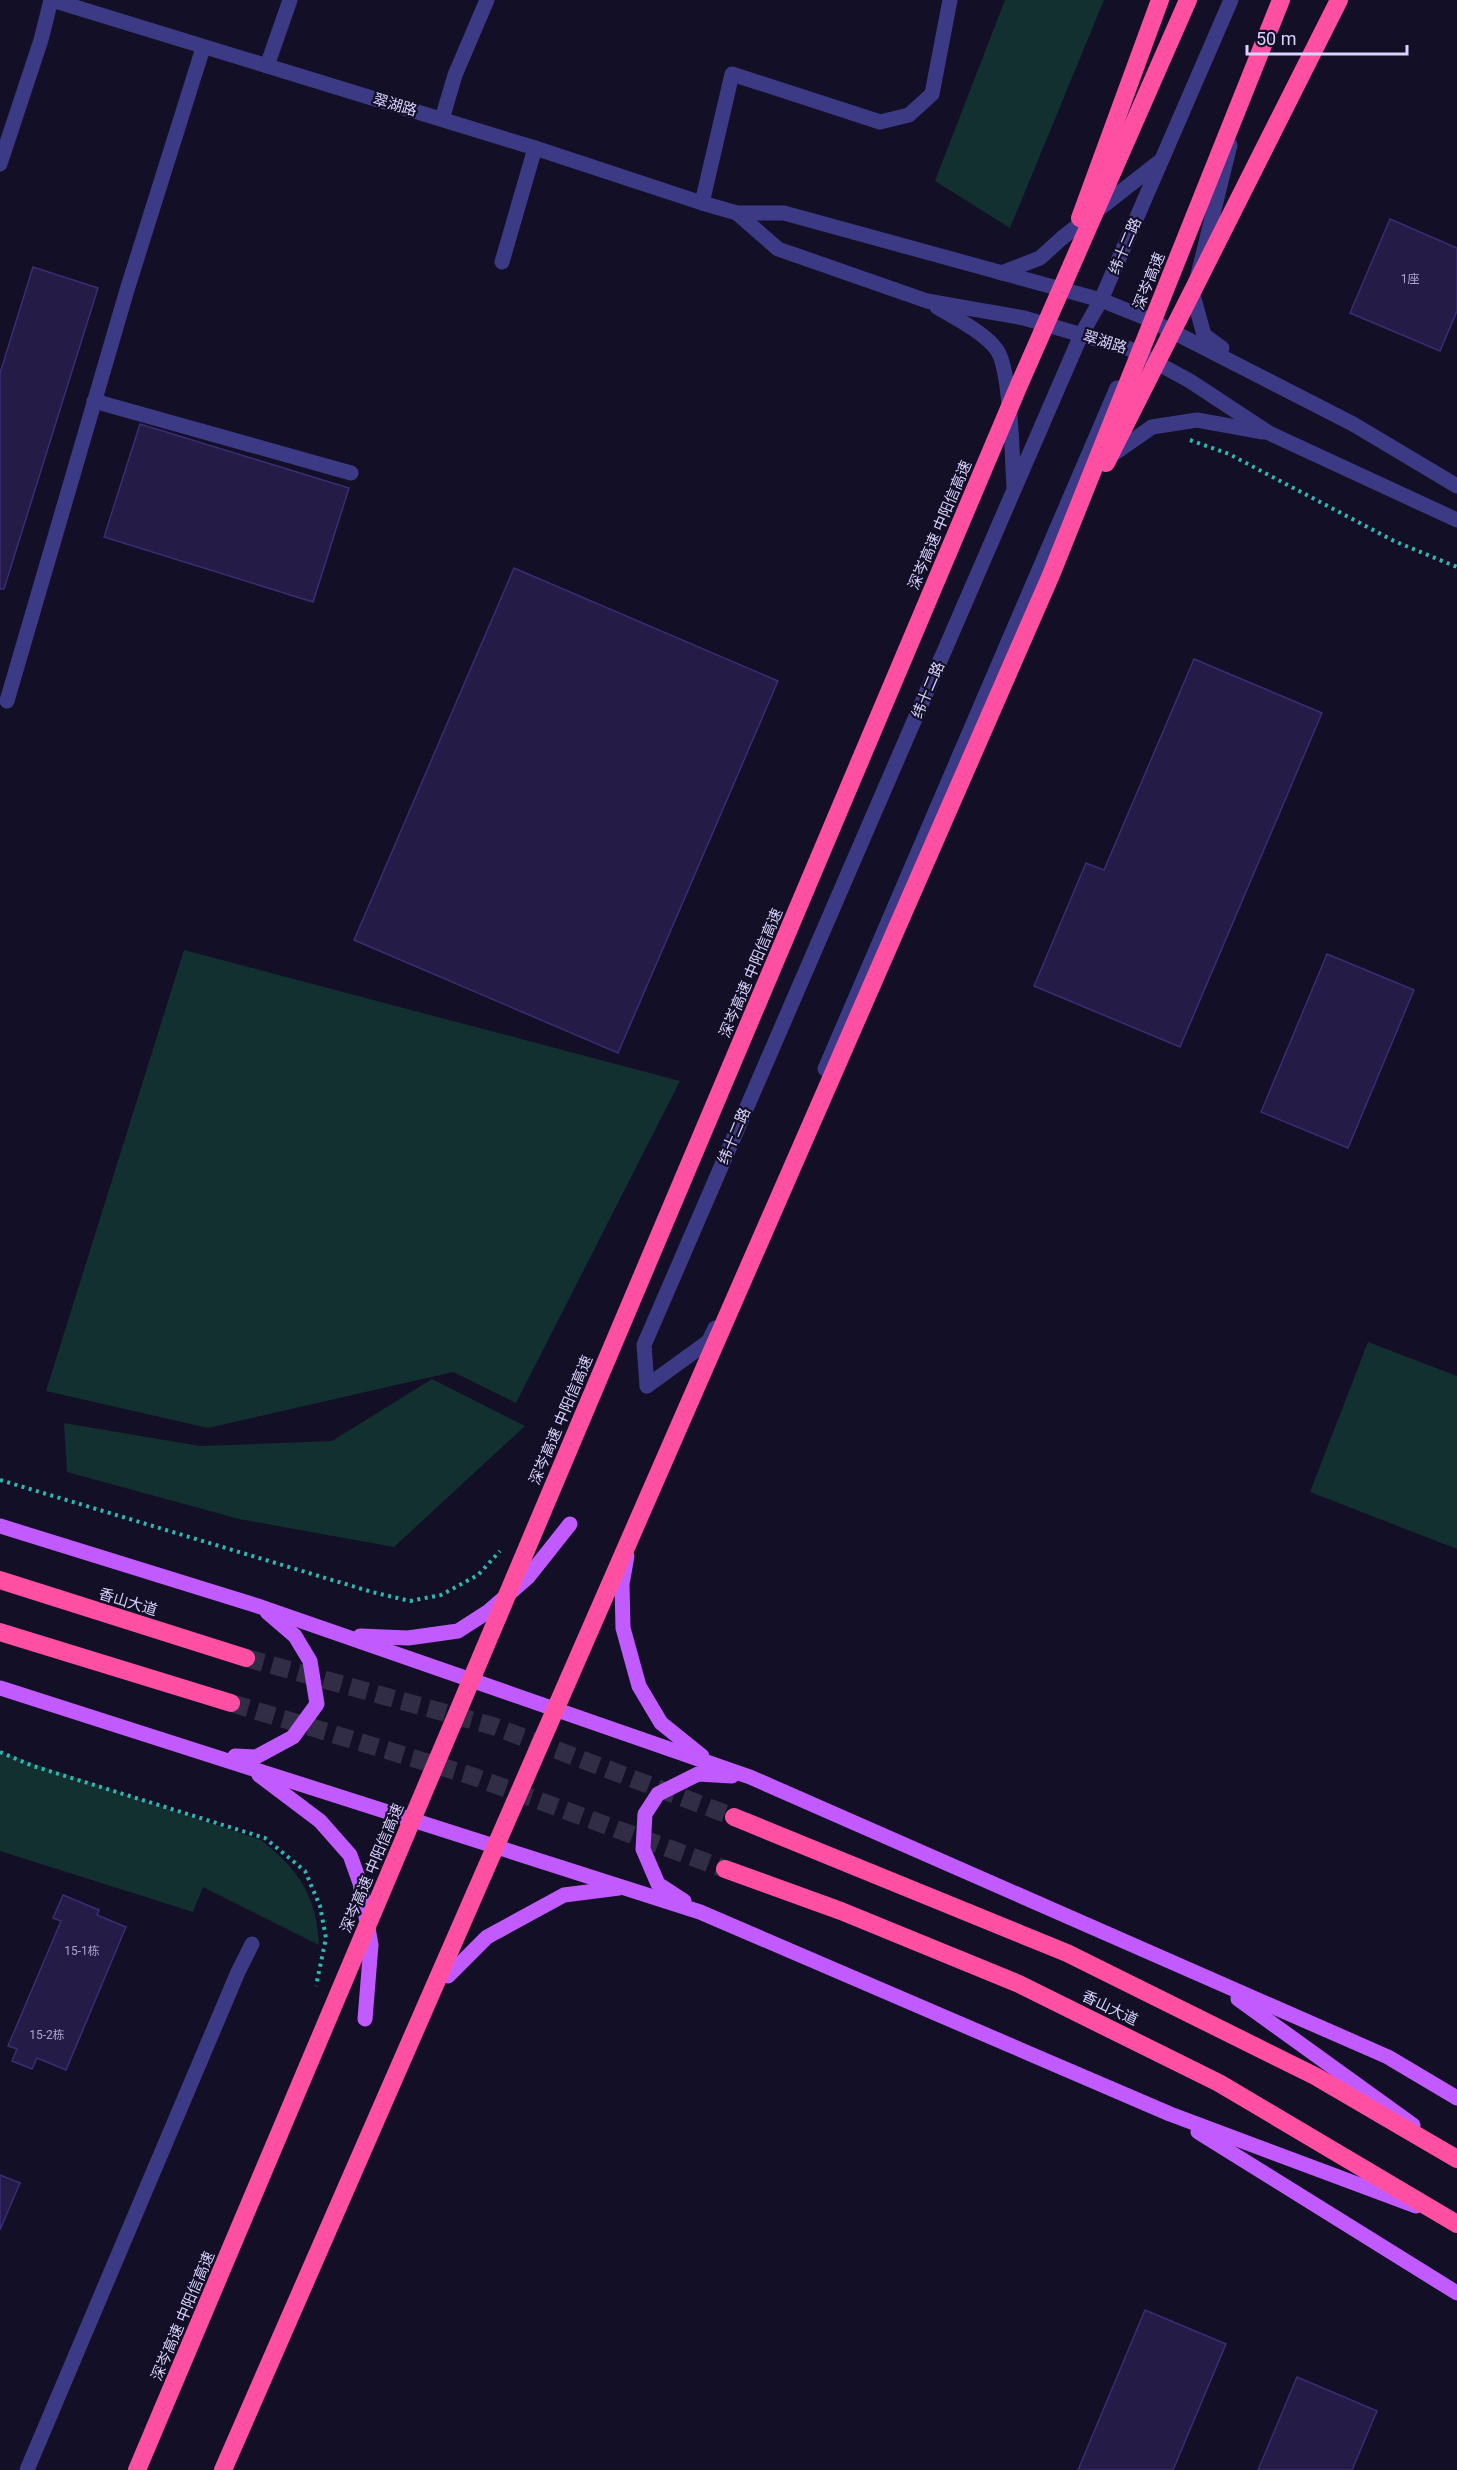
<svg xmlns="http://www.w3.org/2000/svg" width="1457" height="2470" font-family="Roboto,'Noto Sans SC',sans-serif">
  <rect width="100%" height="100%" fill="#130f26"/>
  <g fill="#12302f">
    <polygon points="1005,0 1104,0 1010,228 935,181"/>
    <polygon points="184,950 680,1081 516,1403 453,1372 208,1428 46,1391"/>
    <polygon points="1368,1342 1457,1376 1457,1549 1310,1492"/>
    <polygon points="432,1379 525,1426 394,1547 239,1519 67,1472 64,1423 200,1446 332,1441"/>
    <path d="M 0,1752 L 261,1840 C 298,1869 317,1896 319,1945 L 203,1887 L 193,1912 L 0,1851 Z"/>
  </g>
  <g fill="#241b47" stroke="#3b2d73" stroke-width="1.5">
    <polygon points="1390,219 1457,248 1457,311 1440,351 1350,313"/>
    <polygon points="33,267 98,288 4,589 0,589 0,373"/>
    <polygon points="140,424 349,488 313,602 104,537"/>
    <polygon points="514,568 778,681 618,1053 354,940"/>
    <polygon points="1194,659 1322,713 1180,1047 1034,986 1086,863 1104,870"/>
    <polygon points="1327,954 1414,990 1348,1148 1261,1112"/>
    <polygon points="63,1895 99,1910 97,1915 126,1927 66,2070 37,2058 32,2069 12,2061 17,2049 8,2046 61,1921 53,1918"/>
    <polygon points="0,2175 20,2183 0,2230"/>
    <polygon points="1145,2310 1226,2344 1173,2470 1078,2470"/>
    <polygon points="1297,2377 1377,2411 1352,2470 1258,2470"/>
  </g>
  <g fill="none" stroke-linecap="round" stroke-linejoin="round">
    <g stroke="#312d47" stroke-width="18" stroke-dasharray="18 9" stroke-linecap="butt">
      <polyline points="246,1658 493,1726 734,1817"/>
      <polyline points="231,1703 472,1776 725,1869"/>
    </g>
    <g stroke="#2fb8b0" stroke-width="4" stroke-dasharray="3 4.5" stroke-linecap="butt">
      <polyline points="1190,440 1229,454 1394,541 1457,567"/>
      <polyline points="0,1480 372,1592 410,1601 441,1595 478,1575 500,1551"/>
      <polyline points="0,1752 33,1766 265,1838 305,1871 320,1906 326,1938 316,1986"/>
    </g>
    <g stroke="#3d3a85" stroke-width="15">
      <polyline points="52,0 535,148 702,203 737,213 784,213 1101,300 1146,318 1353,424 1457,486"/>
      <polyline points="267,66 290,0"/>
      <polyline points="442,119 455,75 487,0"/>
      <polyline points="0,164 41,40 51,0"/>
      <polyline points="702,203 732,74 880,122 909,115 932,94 950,0"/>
      <polyline points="737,213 778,249 927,301 1024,318 1133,350 1190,381 1269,433 1457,520"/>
      <polyline points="502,262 535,148"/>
      <polyline points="1001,273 1040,258 1062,238 1159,162"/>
      <path d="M 937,307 C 954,317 985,333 997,350 C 1011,370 1012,459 1014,487"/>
      <polyline points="1222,348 1204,335 1193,295 1230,145"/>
      <polyline points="94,401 351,473"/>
      <polyline points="1109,457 1152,427 1197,420 1263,432"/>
      <polyline points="7,701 127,290 203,48"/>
      <polyline points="825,1069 1117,388"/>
      <polyline points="647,1386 709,1341 715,1328"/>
      <polyline points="647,1386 644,1345 1081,335 1101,300 1231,0"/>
      <polyline points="27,2470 238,1972 252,1944"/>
    </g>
    <g stroke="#c25bff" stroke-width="15">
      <polyline points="0,1526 261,1607 750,1777 1388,2057 1457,2098"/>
      <polyline points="627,1556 622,1584 623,1628 639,1686 661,1723 702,1756"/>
      <polyline points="360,1636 408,1638 458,1631 489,1611 528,1577 570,1524"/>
      <polyline points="0,1688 700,1912 1170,2114 1416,2206"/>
      <polyline points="235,1756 256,1757 293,1737 317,1704 310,1661 295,1636 267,1612"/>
      <polyline points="259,1775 320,1821 350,1855 360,1883 371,1945 365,2019"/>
      <polyline points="684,1901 658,1884 643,1849 645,1814 658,1794 698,1774 732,1776"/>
      <polyline points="448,1976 487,1937 564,1895 619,1888"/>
      <polyline points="1238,1999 1413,2125"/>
      <polyline points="1198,2132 1457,2293"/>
    </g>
    <g stroke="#ff4fa3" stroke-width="18">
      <polyline points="1080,218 1160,0"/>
      <polyline points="1106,463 1339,0"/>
      <polyline points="0,1580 246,1658"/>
      <polyline points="0,1632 231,1703"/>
      <polyline points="734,1817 1067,1953 1315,2076 1457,2159"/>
      <polyline points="725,1869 841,1911 1019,1984 1219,2083 1457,2224"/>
      <polyline points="137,2470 1019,385 1188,0"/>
      <polyline points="223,2470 1051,575 1281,0"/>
    </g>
  </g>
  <g text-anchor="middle" stroke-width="4.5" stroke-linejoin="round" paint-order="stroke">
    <g font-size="12" fill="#aca6d1">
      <text x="1410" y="283">1座</text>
      <text x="82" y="1955">15-1栋</text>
      <text x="47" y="2039">15-2栋</text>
    </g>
    <g font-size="15" fill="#d9d4ff" stroke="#130f26">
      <text transform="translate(395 105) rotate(16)" y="5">翠湖路</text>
      <text transform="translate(1125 246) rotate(-67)" y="5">纬十二路</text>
      <text transform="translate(1149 281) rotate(-68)" y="5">深岑高速</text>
      <text transform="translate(1105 342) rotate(17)" y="5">翠湖路</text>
      <text transform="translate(940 525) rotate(-67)" y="5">深岑高速 中阳信高速</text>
      <text transform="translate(928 690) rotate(-67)" y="5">纬十二路</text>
      <text transform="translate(751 973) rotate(-67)" y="5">深岑高速 中阳信高速</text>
      <text transform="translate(734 1136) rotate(-67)" y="5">纬十二路</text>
      <text transform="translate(561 1420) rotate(-67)" y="5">深岑高速 中阳信高速</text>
      <text transform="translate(128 1602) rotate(17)" y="5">香山大道</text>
      <text transform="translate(372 1868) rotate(-67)" y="5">深岑高速 中阳信高速</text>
      <text transform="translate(1110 2008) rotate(26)" y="5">香山大道</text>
      <text transform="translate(183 2316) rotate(-67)" y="5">深岑高速 中阳信高速</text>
    </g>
  </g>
  <path d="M1247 45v9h160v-9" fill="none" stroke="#d9d4ff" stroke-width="3"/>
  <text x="1256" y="45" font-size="18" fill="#d9d4ff" stroke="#130f26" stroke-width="4.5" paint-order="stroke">50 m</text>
</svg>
